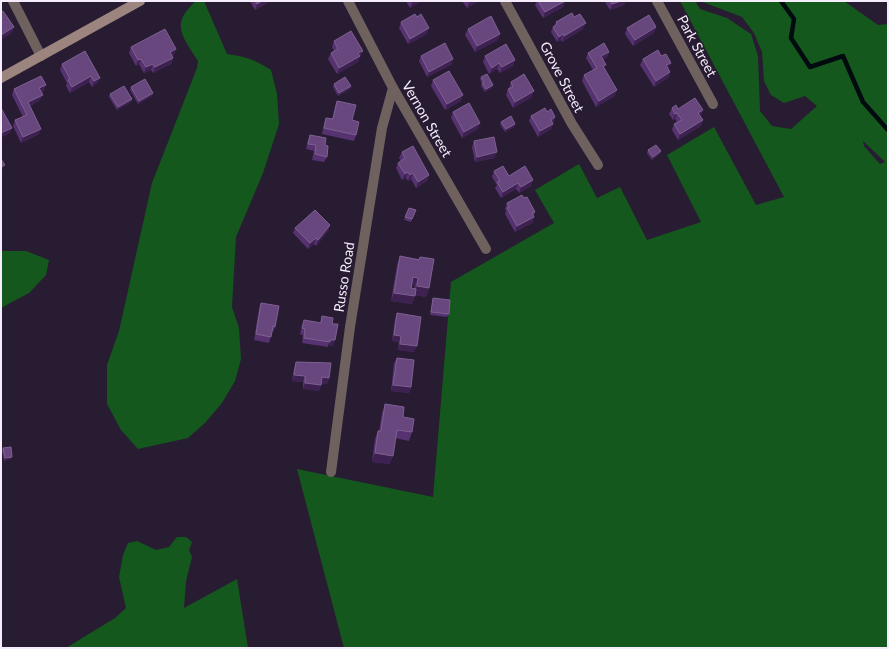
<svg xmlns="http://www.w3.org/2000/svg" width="889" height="649" font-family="Lato,sans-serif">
  <rect width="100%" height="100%" fill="#281c32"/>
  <g fill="#14581d" fill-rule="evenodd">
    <path d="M 196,1 L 204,1 L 227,54 C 244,56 256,60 271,70 L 277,94 L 279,124 L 263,173 L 236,237 L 232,307 L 239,328 L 241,359 L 235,381 L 222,403 L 205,423 L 188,438 L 138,449 L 121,430 L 107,404 L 107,365 L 119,331 L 152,183 L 197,68 L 198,61 C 182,36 170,24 196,1 Z"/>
    <path d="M 680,1 L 695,1 L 700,9 L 727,18 L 751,34 L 758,56 L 760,111 L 772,126 L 791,129 L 817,106 L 805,96 L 784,103 L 771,95 L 764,81 L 762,52 L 754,33 L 742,17 L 700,1 L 844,1 L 878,25 L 888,24 L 888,648 L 344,648 L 297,469 L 433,497 L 451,282 L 554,223 L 535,190 L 579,164 L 597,198 L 620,187 L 647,240 L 701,222 L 667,155 L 714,127 L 756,205 L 784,197 ZM 863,141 L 885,162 L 880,164 L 864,146 Z"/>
    <polygon points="1,251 26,251 49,260 46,275 29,293 1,308"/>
    <polygon points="177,537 186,537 192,542 189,550 192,557 186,581 184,608 237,579 248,648 66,648 115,618 126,608 119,577 123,555 128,543 137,541 156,550 169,547"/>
  </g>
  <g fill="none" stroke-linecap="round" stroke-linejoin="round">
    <polyline stroke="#010a0e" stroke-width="4.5" points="781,1 794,19 791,38 810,67 843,56 863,102 888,130"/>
    <g stroke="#6f615e" stroke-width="10">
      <polyline points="13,1 41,56"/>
      <polyline points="348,1 393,88 486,249"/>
      <polyline points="505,1 572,124 598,165"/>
      <polyline points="657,1 713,104"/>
      <polyline points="331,472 350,327 382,128 393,88"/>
    </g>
    <polyline stroke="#9c857f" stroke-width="10" points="1,78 140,1"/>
  </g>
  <g fill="#573270" fill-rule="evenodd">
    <polygon points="250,1 271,1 255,10"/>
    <polygon points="406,1 421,1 410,8"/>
    <polygon points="462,1 479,1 467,8"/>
    <polygon points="537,1 565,1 563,7 543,18 535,5"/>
    <polygon points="606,1 626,1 625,1 624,5 610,10 605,2"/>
    <polygon points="401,22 427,34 408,44 399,28"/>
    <polygon points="556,22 583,29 562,42 561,40 557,42 551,32 553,27 555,26"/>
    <polygon points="656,27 654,33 633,46 625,34 627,28"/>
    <polygon points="468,29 498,40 475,52 465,35"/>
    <polygon points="334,41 361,56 359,58 358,62 337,74 328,59 331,53 334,51 332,47"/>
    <polygon points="131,47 174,55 172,56 173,58 171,64 153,73 151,70 144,73 139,64 136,66 129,53"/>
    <polygon points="609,52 607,57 603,60 604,68 615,96 596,107 582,81 584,75 593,70 586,58 588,53"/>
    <polygon points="421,56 453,59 451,65 427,77 419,61"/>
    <polygon points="485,56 515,60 513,66 500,73 497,69 489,74 483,62"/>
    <polygon points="661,56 671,63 668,69 670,72 668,78 654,87 640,65 643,59"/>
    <polygon points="62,64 100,78 97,83 92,87 89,82 70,93 66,86 67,83 60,70"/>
    <polygon points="481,77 493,85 492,88 485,92 481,86 482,83 480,80"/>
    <polygon points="433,80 461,101 445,110 431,86"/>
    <polygon points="511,82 532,97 513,108 506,95 508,89 509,89 509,88"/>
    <polygon points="334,84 351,86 350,89 338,96 333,87"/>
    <polygon points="131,87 153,93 152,96 138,104 130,90"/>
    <polygon points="14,89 44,91 41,92 40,100 30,106 39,134 21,143 13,126 15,120 23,117 12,95"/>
    <polygon points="110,94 132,99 131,102 117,110 109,97"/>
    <polygon points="337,101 356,135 354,141 322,134 324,124 326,118 332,119 335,107"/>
    <polygon points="672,108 678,109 700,116 703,120 701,126 678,140 672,130 674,124 677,122 675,119 673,120 669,114"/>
    <polygon points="453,112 480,123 478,129 462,138 451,118"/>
    <polygon points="547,112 555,117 553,123 553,124 551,129 538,137 529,121 531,116"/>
    <polygon points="501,122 514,127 505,132 500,124"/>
    <polygon points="310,135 325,145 327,157 324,162 312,160 314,151 306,149 308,140"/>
    <polygon points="474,141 495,158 475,162 472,147"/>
    <polygon points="648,150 661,151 660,154 652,160 647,153"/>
    <polygon points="402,152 429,175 427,181 416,188 411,179 408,181 406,178 402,180 396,168 398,163 401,161 399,158"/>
    <polygon points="494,171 509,176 531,186 519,193 516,189 501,198 495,188 497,185 492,177"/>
    <polygon points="524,198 535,212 533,216 534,217 532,223 515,232 505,214 506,211 505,209 507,203"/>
    <polygon points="409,208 416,210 411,222 404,220"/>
    <polygon points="330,225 328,231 316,246 314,244 308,249 293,233 295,228"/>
    <path d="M 400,256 L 419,259 L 420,257 L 429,288 L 426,297 L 415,295 L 412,304 L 391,301 L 397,265 ZM 412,286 L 415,286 L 414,289 L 411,288 Z"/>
    <polygon points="433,298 449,314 447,317 430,315"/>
    <polygon points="261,303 275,327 273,332 272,332 269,343 254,340 259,309"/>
    <polygon points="397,313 414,352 398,350 399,342 392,341 395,319"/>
    <polygon points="322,316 332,324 333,346 328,345 328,347 302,343 303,335 300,334 302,326 304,320 320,323"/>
    <polygon points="397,358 411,387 409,393 391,391 394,363"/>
    <polygon points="296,362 329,378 327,384 322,383 319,391 303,389 303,382 292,381 294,368"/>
    <polygon points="385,404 403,417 412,432 409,441 395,438 390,464 372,462 375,439 378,431 379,431 382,413"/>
    <polygon points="3,448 11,459 4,461 2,451"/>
  </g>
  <g fill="#3d2151">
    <polygon points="262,1 271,1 255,10 257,4"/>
    <polygon points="413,1 421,1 410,8"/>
    <polygon points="471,1 479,1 467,8 469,3"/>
    <polygon points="565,1 563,7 543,18 545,12"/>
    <polygon points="621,1 626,1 625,1 624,5 610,10 612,4"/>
    <polygon points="586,23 583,29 562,42 564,36"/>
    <polygon points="14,27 12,33 1,40 1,35"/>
    <polygon points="656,27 654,33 633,46 635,40"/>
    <polygon points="429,28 427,34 408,44 410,39"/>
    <polygon points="500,34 498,40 475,52 477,46"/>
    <polygon points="563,34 561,40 557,42 559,37"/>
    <polygon points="176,49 174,55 167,58 170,52"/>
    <polygon points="363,51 361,56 359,58 358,62 337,74 339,68"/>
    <polygon points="609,52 607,57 598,62 601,56"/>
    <polygon points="173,58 171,64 153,73 155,67"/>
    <polygon points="141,59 139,64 136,66 138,60"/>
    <polygon points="453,59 451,65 427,77 429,72"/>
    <polygon points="515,60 513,66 500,73 502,67"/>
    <polygon points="499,63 497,69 489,74 492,68"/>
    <polygon points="671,63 669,68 664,71 666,65"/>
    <polygon points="153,64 151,70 144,73 146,67"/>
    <polygon points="670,72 668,78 654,87 656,81"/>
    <polygon points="91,76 89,82 70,93 72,87"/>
    <polygon points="100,78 97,83 92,87 94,81"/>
    <polygon points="46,85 44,91 37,94 39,88"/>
    <polygon points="493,85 492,88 485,92 486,89"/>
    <polygon points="351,86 350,89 338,96 339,93"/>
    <polygon points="617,90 615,96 596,107 599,101"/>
    <polygon points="534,91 532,97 513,108 515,102"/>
    <polygon points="153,93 152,96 138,104 139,101"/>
    <polygon points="43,95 40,100 26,108 28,102"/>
    <polygon points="463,95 461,101 445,110 447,104"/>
    <polygon points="132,99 131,102 117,110 118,107"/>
    <polygon points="703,110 701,116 696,119 698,113"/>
    <polygon points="677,113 675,119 673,120 675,114"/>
    <polygon points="555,117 553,123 549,125 551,120"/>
    <polygon points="703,120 701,126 678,140 680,134"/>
    <polygon points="480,123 478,129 462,138 464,132"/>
    <polygon points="515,124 514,127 505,132 506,129"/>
    <polygon points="553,124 551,129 538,137 540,131"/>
    <polygon points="12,128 10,133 1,138 1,133"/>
    <polygon points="41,129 39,134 21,143 23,137"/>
    <polygon points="661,151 660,154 652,160 653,157"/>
    <polygon points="497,152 495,158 475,162 477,157"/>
    <polygon points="5,165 3,168 1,170 1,167"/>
    <polygon points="408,172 406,178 402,180 405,174"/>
    <polygon points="413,173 411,179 408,181 410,175"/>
    <polygon points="429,175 427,181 416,188 418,182"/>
    <polygon points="533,180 531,186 519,193 521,187"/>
    <polygon points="518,183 516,189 501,198 503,192"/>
    <polygon points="534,217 532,223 515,232 517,226"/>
    <polygon points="330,225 328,231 316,246 318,240"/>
    <polygon points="316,238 314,244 308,249 310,243"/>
    <polygon points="413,277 418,278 415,286 410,286"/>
    <polygon points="417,286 429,288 426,297 414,295"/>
    <polygon points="394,293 415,296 412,304 391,301"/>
    <polygon points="394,335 401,336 399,342 392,341"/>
    <polygon points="330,340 335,340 333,346 328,345"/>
    <polygon points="400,344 417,346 414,352 398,350"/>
    <polygon points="294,375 305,376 303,382 292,381"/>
    <polygon points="322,377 329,378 327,384 320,383"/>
    <polygon points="305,383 321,385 319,391 303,389"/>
    <polygon points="393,385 411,387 409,393 391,391"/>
    <polygon points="375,453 393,456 390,464 372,462"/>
    <polygon points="12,457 11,459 4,461 5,458"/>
  </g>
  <g fill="#68467e" stroke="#7e6092">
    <polygon points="255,1 262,1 257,4"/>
    <polygon points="538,1 565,1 545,12"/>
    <polygon points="610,1 621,1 612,4"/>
    <polygon points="3,11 14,27 1,35 1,12"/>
    <polygon points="572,13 574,17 580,14 586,23 564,36 563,34 559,37 553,27 557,24 556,22"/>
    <polygon points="415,14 417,17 421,14 429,28 410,39 401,22"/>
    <polygon points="649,15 656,27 635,40 627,28"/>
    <polygon points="491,16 500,34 477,46 468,29"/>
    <polygon points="165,29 176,49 170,52 173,58 155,67 153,64 146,67 141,59 138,60 131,47"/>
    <polygon points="351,31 363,51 358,53 360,56 339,68 331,53 338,49 334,41"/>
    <polygon points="445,43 453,59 429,72 421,56"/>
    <polygon points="604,43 609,52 601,56 606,65 603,66 617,90 599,101 584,75 597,68 588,53"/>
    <polygon points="506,44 515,60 502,67 499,63 492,68 485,56"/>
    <polygon points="658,50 661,56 666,54 671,63 666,65 670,72 656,81 643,59"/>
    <polygon points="85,51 100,78 94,81 91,76 72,87 68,80 70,79 62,64"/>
    <polygon points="449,71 463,95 447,104 433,80"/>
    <polygon points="487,74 493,85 486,89 482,83 484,82 481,77"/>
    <polygon points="524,74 534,91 515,102 508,89 513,87 511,82"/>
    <polygon points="41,76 46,85 39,88 43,95 28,102 41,129 23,137 15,120 27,115 14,89"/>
    <polygon points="345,77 351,86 339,93 334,84"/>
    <polygon points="145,79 153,93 139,101 131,87"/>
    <polygon points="124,86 132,99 118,107 110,94"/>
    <polygon points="695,98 703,110 698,113 703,120 680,134 674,124 682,120 677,113 675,114 672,108 676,105 678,109"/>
    <polygon points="337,101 356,105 352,120 359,122 356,135 324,128 326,118 333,119"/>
    <polygon points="469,103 480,123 464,132 453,112"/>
    <polygon points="1,108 12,128 1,133"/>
    <polygon points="545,108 547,112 551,109 555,117 551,120 553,124 540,131 531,116"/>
    <polygon points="511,116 515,124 506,129 501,122"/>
    <polygon points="310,135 326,138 325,145 328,146 327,157 315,154 316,145 308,144"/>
    <polygon points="494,137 497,152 477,157 474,141"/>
    <polygon points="656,145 661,151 653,157 648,150"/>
    <polygon points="413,146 429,175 418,182 413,173 410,175 408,172 405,174 398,163 405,158 402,152"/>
    <polygon points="1,159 5,165 1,167"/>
    <polygon points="503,166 509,176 525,166 533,180 521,187 518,183 503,192 497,182 500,181 494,171"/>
    <polygon points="522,195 524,198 527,197 535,212 532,213 534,217 517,226 507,208 509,207 507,203"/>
    <polygon points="409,208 416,210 412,219 405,217"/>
    <polygon points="315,210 330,225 318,240 316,238 310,243 295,228"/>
    <polygon points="400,256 419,260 420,257 434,259 429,288 417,286 418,278 413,277 411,288 416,289 415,296 394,293"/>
    <polygon points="433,298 450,300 449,314 431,312"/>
    <polygon points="261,303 279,306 275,327 273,326 271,337 256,334"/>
    <polygon points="397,313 421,317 417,346 400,344 401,336 394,335"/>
    <polygon points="322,316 333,318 332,324 338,324 335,340 330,340 330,342 304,338 305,329 302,328 304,320 321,323"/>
    <polygon points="397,358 414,360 411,387 393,385"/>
    <polygon points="296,362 331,363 329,378 322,377 321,385 305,383 305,376 294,375"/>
    <polygon points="385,404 404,407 403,417 414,419 412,432 397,430 393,456 375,453 378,431 381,431"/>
    <polygon points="11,447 12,457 5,458 3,448"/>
  </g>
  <g text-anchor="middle" stroke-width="3" stroke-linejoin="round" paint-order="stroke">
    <g font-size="14" fill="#f5edfb" stroke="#281c32">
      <text transform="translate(697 46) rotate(62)" y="5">Park Street</text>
      <text transform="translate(562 77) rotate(62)" y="5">Grove Street</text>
      <text transform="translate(427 119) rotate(60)" y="5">Vernon Street</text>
      <text transform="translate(344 277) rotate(-81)" y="5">Russo Road</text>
    </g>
  </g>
  <rect width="889" height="649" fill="none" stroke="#f5edfb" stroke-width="4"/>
</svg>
